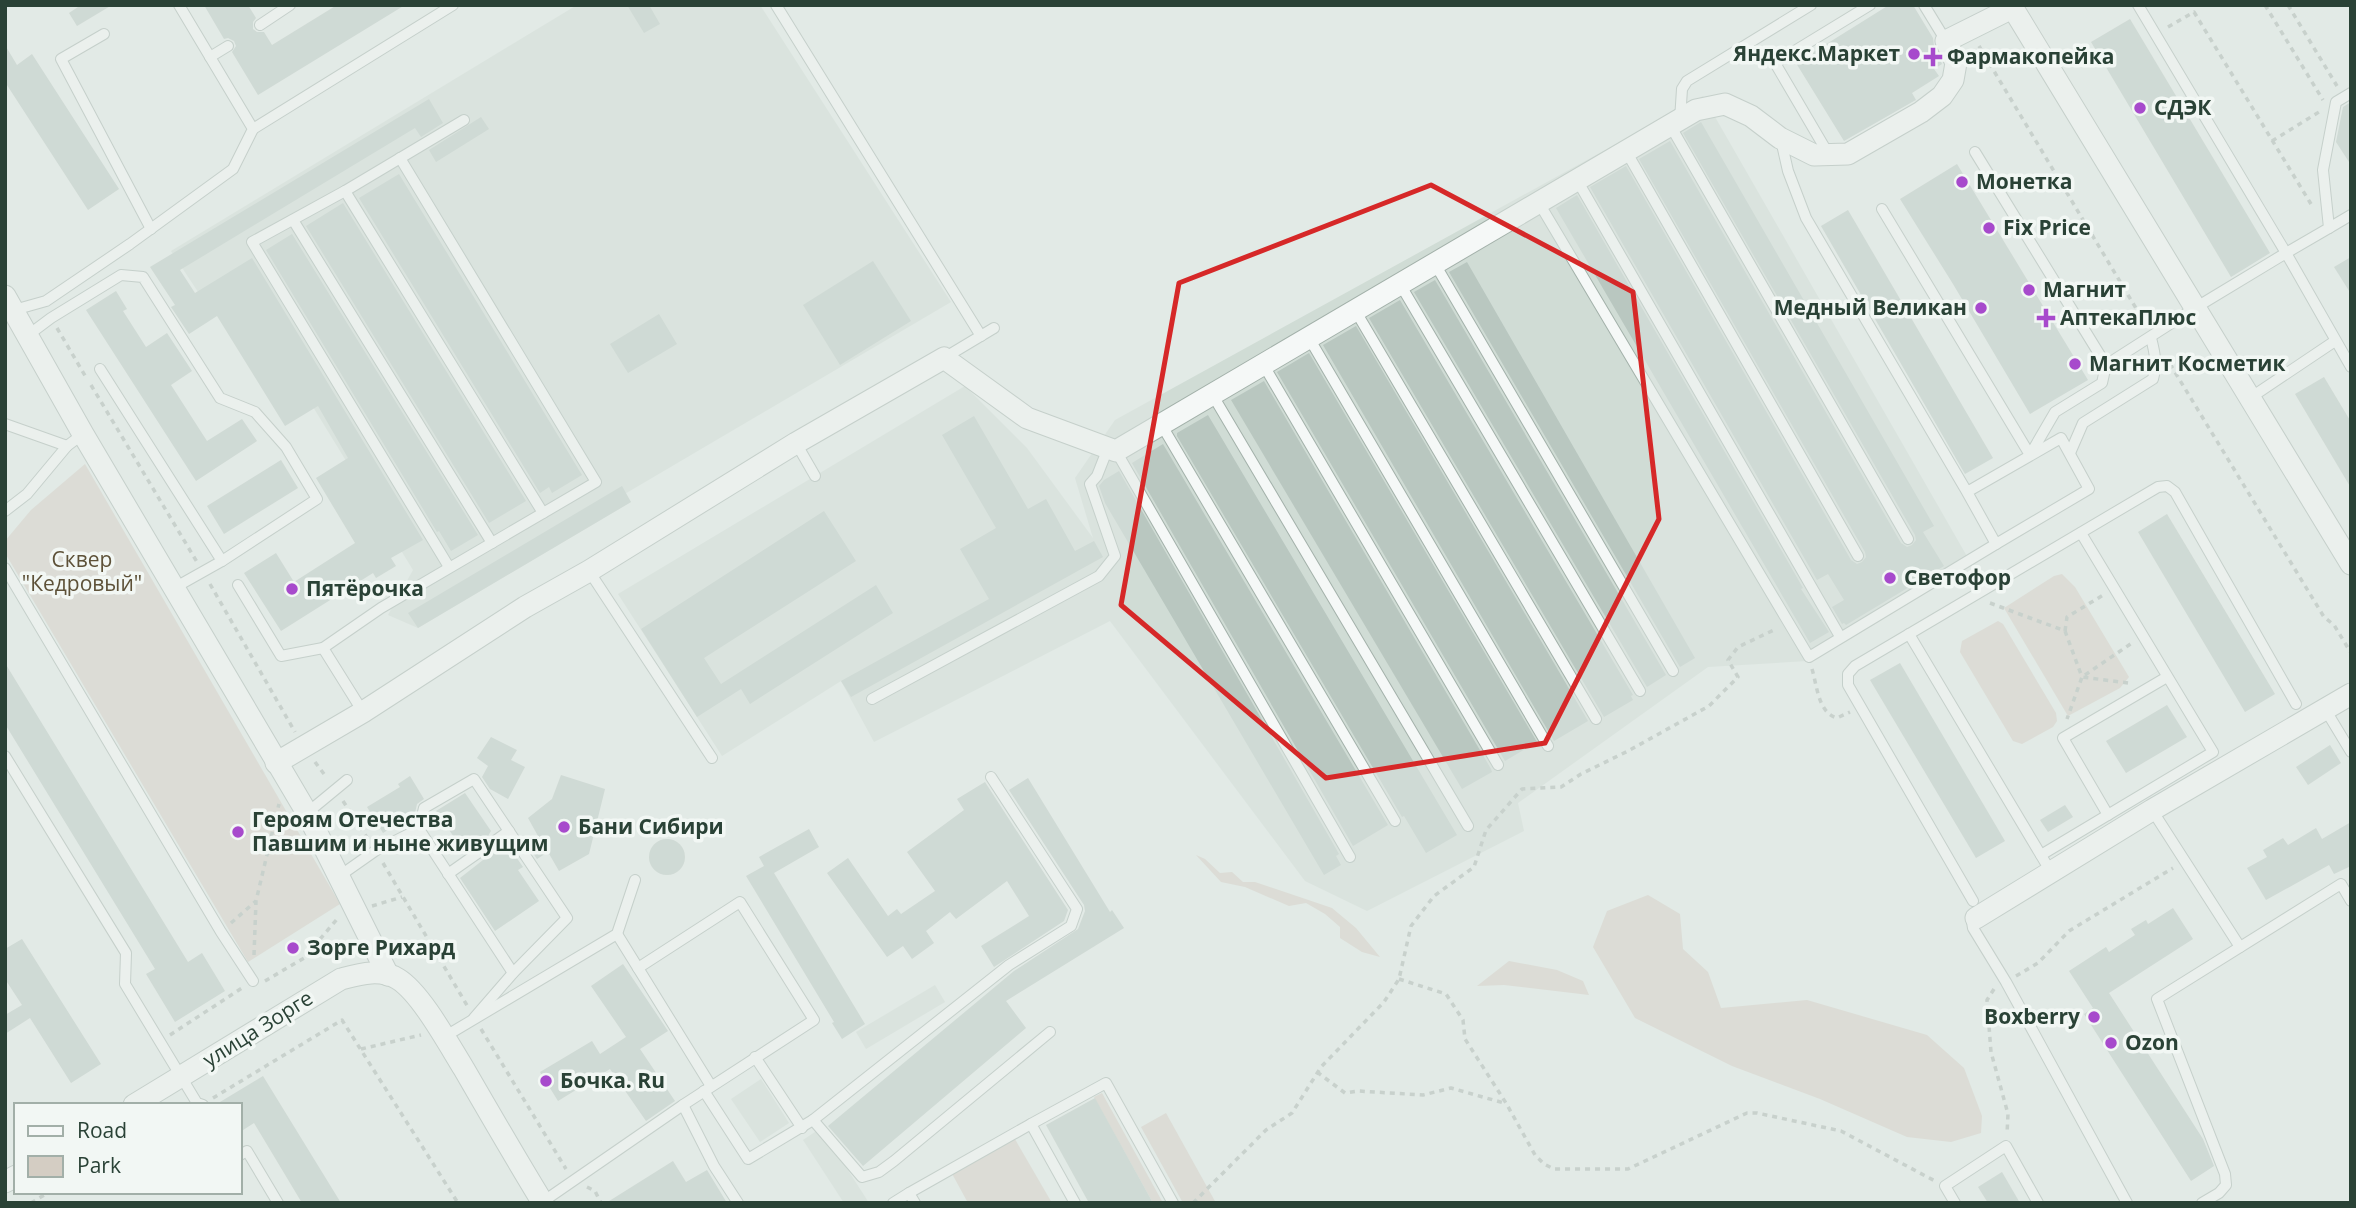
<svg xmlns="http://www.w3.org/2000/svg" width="2356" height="1208" font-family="'Open Sans',sans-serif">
  <rect width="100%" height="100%" fill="#e2eae6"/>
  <g fill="#d0dcd5">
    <polygon points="577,5 760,5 951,302 623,495 631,502 418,628 388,615 413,570 245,296 212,313 171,251"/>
    <polygon points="1703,96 1972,565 1844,643 1807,661 1708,667 1518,803 1524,831 1367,911 1305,881 1110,621 874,742 841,681 722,756 618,594 965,386 1027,448 1093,538 1075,478 1115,420"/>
    <polygon points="935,985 945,1002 866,1049 856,1032"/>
    <polygon points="761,1079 789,1123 760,1142 731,1099"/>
    <polygon points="821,1128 869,1203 844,1203 803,1140"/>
  </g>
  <g fill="#d4cdc3">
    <polygon points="85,464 340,904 248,962 5,553 5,541 31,510"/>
    <polygon points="2062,574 2075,587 2129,677 2120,688 2068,716 2004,608 2054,576"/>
    <polygon points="1998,621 2003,624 2056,713 2057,721 2053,727 2022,744 2013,741 1960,652 1962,641"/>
    <polygon points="1196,855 1205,859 1220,873 1232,872 1243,882 1255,882 1332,908 1356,928 1380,957 1362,952 1340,938 1340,927 1325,914 1306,903 1289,906 1245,887 1221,882"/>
    <polygon points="1648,895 1680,914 1683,949 1708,972 1721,1008 1807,1000 1927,1035 1964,1068 1982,1116 1981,1133 1951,1142 1907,1137 1820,1099 1732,1066 1635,1018 1593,947 1607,911"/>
    <polygon points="1509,961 1557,970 1583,981 1589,995 1504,985 1477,986"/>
    <polygon points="1102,1093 1163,1203 1153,1203 1094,1097"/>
    <polygon points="1166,1113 1216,1203 1183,1203 1141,1127"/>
    <polygon points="1012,1134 1052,1203 968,1203 950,1170"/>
  </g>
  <g fill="#b9c7c0">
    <polygon points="81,5 112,5 77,26 69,13"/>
    <polygon points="204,5 248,5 256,18 253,22 253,29 257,32 264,32 272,45 337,5 405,5 258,95 232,52 236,46 234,41 228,38 224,39"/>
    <polygon points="627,5 649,5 660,24 644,33"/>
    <polygon points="1889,5 1913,5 1933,38 1934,46 1942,64 1934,69 1939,76 1912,93 1916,100 1914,101 1844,141 1796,63"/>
    <polygon points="2130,19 2270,253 2231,277 2091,42"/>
    <polygon points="5,45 17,65 32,54 119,189 88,210 5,82"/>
    <polygon points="429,99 443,123 421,137 415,128 180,270 195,293 252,258 423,540 391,558 396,566 376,578 373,573 281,631 244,573 276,553 294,582 355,543 316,478 348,458 318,406 285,426 217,316 189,334 171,307 175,305 150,267"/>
    <polygon points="2351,102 2351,165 2336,142 2343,107"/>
    <polygon points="481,117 489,129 436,162 429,150"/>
    <polygon points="1701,122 1934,526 1923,532 1944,566 1846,625 1844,623 1842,624 1832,607 1844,600 1828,574 1817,580 1590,187 1626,166 1851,560 1857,564 1862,562 1866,557 1865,552 1639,159 1670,141 1901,543 1907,547 1912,545 1916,540 1915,535 1683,133"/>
    <polygon points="1957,164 2088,380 2030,414 1953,284 1900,199"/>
    <polygon points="399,174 582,475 552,493 549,487 540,493 359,198"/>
    <polygon points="1577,195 1803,588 1801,589 1829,632 1810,643 1556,208"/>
    <polygon points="343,203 526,501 489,523 306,226"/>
    <polygon points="1848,210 1993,458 1965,474 1821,226"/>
    <polygon points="292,234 478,535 451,551 439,531 437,532 266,250"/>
    <polygon points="2351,257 2351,294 2334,267"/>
    <polygon points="873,261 911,321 840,365 803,305"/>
    <polygon points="1467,262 1695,658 1680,667 1449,272"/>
    <polygon points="1435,280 1666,675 1647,687 1414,292"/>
    <polygon points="116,291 127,309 123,311 146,347 167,333 192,371 171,385 207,441 242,419 257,441 196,481 86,310"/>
    <polygon points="1400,300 1633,695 1631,696 1633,700 1604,717 1369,318"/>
    <polygon points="659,314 677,344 628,373 610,344"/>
    <polygon points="1356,326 1588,721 1554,741 1323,345"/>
    <polygon points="1309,353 1537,742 1505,761 1277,372"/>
    <polygon points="2324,377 2351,422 2351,488 2295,394"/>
    <polygon points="1264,381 1491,769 1492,772 1462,789 1231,400"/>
    <polygon points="1208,415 1457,835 1426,853 1404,816 1402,817 1177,436 1177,433"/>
    <polygon points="974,416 1028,509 1046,499 1075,551 1094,541 1103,557 851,697 841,681 989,599 960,549 996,528 942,435"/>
    <polygon points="1163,444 1388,825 1353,846 1132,463"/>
    <polygon points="281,460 298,488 224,534 207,506"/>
    <polygon points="1119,471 1339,854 1336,856 1341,865 1324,875 1105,503 1099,486 1104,480"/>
    <polygon points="622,486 631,502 418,628 408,613"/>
    <polygon points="824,511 856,561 704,658 721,684 876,585 893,613 750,704 741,689 697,717 641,629"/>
    <polygon points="2167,514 2275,694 2245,712 2138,532"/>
    <polygon points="5,663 188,962 202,953 225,991 175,1022 146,974 155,969 5,724"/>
    <polygon points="1900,663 2005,841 1976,858 1870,680"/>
    <polygon points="2167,705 2187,737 2126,773 2106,741"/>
    <polygon points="491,737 517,750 511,760 525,767 508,799 490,789 482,777 488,766 477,758"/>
    <polygon points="2330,745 2341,763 2308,785 2296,767"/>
    <polygon points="561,775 605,789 589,854 559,871 548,852 537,859 527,844 538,836 528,818 552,799"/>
    <polygon points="410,776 424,799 417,804 415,813 383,833 367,807 400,787 398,784"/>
    <polygon points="1028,778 1110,912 1112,910 1124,928 1006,1001 1026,1028 863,1166 828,1126 1014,971 1078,929 1085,911 1084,905 1009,790"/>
    <polygon points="985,782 1068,910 1064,921 994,967 981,946 1029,916 1007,881 956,919 950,912 926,931 934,943 912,959 903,946 887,957 827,873 848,858 888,916 897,909 901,914 935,891 907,852 964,810 957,799"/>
    <polygon points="465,793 491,831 488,836 465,853 436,811"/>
    <polygon points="2065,805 2073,817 2048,832 2040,820"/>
    <polygon points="2351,822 2351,866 2334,874 2329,865 2266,900 2247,868 2267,857 2263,850 2283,838 2288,845 2316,828 2322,839"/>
    <polygon points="809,829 819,847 774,873 865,1024 842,1039 832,1023 834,1022 746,876 764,866 759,857"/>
    <circle cx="667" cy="857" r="18"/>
    <polygon points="501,846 510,857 514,854 523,867 518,870 539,901 495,931 460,878"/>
    <polygon points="2173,908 2193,939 2109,993 2203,1139 2214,1166 2191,1181 2084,1014 2093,1008 2069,971 2106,947 2109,952 2135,935 2131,929 2146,920 2148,924"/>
    <polygon points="22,939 101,1064 71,1083 30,1018 5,1034 5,1015 22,1005 5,979 5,949"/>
    <polygon points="623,964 668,1031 640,1049 675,1101 646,1121 610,1069 558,1101 540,1072 592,1041 600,1054 626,1037 591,986"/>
    <polygon points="263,1076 341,1203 302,1203 254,1123 240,1132 240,1105 215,1105"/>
    <polygon points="1095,1098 1153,1203 1089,1203 1046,1125"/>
    <polygon points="673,1161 686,1182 707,1170 727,1203 606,1203"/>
    <polygon points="2002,1172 2020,1203 1988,1203 1978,1187"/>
  </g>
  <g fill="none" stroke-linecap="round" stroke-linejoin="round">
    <defs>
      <g id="lane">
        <polyline points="776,5 981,336"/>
        <polyline points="1924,5 1946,41"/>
        <polyline points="2138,5 2286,253 2329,228 2323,170 2336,102 2351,93"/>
        <polyline points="260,25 290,5"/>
        <polyline points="104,34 61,59 151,229"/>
        <polyline points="210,57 228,46"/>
        <polyline points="1680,120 1682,89 1687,81 1811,5"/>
        <polyline points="1670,125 1908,539"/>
        <polyline points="253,129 453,5"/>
        <polyline points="1781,140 1788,171 1806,218 1967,492 2061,438 2089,489 1996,544 1967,492"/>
        <polyline points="1626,151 1858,556"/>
        <polyline points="1975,152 2106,365"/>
        <polyline points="1829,155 1775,63 1870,5"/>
        <polyline points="1577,180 1838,633"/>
        <polyline points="345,191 543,513"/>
        <polyline points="1539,203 1809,657 1996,544"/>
        <polyline points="1882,209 2030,455 2055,412 2102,383 2106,365 2195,308 2286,253 2351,367"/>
        <polyline points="293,220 492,543"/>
        <polyline points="2329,228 2351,215"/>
        <polyline points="1435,264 1673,671"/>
        <polyline points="1400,284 1640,691"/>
        <polyline points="14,310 46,301 130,244 233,169 253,129 179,5"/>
        <polyline points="1355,310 1596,719"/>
        <polyline points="27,336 51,318 121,275 143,277 220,398 255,412 286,447 317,499 222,561 174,588"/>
        <polyline points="1309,338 1548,746"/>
        <polyline points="944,358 994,328"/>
        <polyline points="1263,364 1498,765"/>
        <polyline points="100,369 222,561"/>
        <polyline points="1212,394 1468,826"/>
        <polyline points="2250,398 2335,341"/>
        <polyline points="5,424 67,446"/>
        <polyline points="1161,424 1395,821"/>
        <polyline points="796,443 815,476"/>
        <polyline points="1116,451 1350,857"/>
        <path d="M 2070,453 L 2083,423 L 2153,379 C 2157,364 2155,353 2151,338"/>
        <polyline points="5,511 27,494 67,446 83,434"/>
        <polyline points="449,567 252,242 345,191 464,120"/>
        <polyline points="5,568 221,932 253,981"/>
        <polyline points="589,571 712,758"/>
        <polyline points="238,585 281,656 323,648"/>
        <polyline points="1909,634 2051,872"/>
        <polyline points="872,699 1099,576 1115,556 1090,484 1097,476 1108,448"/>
        <polyline points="2325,709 2351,752"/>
        <polyline points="363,712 323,648 381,608 596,482 400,158"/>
        <polyline points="5,756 126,953 125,984 197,1103 203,1105"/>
        <polyline points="2152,810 2240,947"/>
        <polyline points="307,813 347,780"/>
        <polyline points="2108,815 2063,738 2167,677"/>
        <polyline points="419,829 424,808 474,779 567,918 513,973 474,1018"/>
        <polyline points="2041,855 2213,752 2081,533"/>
        <polyline points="448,874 509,831"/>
        <polyline points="338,877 375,851 419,829 513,973"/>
        <polyline points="1973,901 1848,685 1848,674 1855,666 2158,487 2167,486 2175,492 2296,704"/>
        <polyline points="1976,918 1972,922 1973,928 2006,982 2127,1203"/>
        <polyline points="617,934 711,1086"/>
        <polyline points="444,1037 617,934 635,880"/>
        <polyline points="755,1057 802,1128"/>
        <polyline points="704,1091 748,1159 813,1120 862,1177 879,1172 894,1161 1050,1032"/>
        <polyline points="683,1105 714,1166 738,1203"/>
        <polyline points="813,1120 1009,965 1071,926 1077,909 991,777"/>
        <polyline points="240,1155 247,1151 278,1203"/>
        <polyline points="909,1193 1031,1124"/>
        <polyline points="541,1203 683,1105 814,1020 740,902 638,968"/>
        <polyline points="893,1203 909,1193 915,1203"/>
        <polyline points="1075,1203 1031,1124 1106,1083 1173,1203"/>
        <polyline points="1955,1203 1945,1186 2006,1146 2038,1203"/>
        <polyline points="2202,1203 2219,1193 2226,1185 2225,1174 2157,999 2341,884 2351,901"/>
      </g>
      <g id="street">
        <polyline points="2011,5 2351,564"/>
        <polyline points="5,296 83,434 307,813 388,975"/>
        <polyline points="276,763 363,712 525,607 589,571 796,443 944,358 1027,418 1116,451 1696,110 1725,104 1751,116 1780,138 1814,155 1848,154 1921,112 1942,96 1953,80 1956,63 1946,41 2012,8"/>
        <polyline points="1976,918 2152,810 2351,694"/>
        <path d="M 134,1105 L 341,979 C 360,974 380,968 398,979 C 421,993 449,1045 464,1069 C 490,1114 516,1159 543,1203"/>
        <polyline points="5,1182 16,1176"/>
      </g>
    </defs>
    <use href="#lane" stroke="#a3b1aa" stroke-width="12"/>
    <use href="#street" stroke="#a3b1aa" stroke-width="23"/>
    <g stroke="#a8b3ae" stroke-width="3.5" stroke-dasharray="5 5" stroke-linecap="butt">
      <polyline points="2265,5 2323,100"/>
      <polyline points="2288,5 2337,86"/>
      <polyline points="2168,27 2194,12 2311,204"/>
      <polyline points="1979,46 2146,325"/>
      <polyline points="2272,141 2319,112"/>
      <polyline points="57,328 87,379"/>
      <polyline points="2170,364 2324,617 2334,625 2351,653"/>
      <polyline points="91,385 197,562"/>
      <polyline points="210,584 295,732"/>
      <polyline points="1990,603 2065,631 2082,677 2067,719"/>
      <polyline points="2065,631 2067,617 2105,594"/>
      <path d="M 1812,669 C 1817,685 1818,713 1837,718 L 1850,712"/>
      <polyline points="2128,683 2082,677 2132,643"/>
      <polyline points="315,762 327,778"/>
      <polyline points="343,801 368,839"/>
      <polyline points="383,863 468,1007"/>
      <polyline points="372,906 402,897"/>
      <polyline points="231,923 256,901"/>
      <polyline points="254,955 256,901 279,804"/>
      <polyline points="2016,976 2038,963 2069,931 2173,868"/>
      <polyline points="1399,979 1446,994 1463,1020 1465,1039 1506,1103 1535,1155 1544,1164 1554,1169 1628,1169 1747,1113 1757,1113 1841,1131 1935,1181"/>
      <polyline points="265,981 304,958 338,918"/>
      <polyline points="1994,989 1987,1000 1991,1052 2008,1114 2007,1134"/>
      <polyline points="481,1029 566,1169"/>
      <polyline points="170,1035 242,988"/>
      <polyline points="361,1049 421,1035"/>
      <polyline points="1317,1072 1345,1093 1358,1091 1423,1095 1451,1088 1504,1103"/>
      <polyline points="213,1098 342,1020 458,1203"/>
      <polyline points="587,1187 595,1191 601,1203"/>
      <polyline points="31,1203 49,1192"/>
      <polyline points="1193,1203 1266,1130 1292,1113 1321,1067 1384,1002 1399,979 1411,926 1434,896 1474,867 1486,830 1522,789 1561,787 1581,774 1628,751 1709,706 1738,677 1728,660 1738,647 1776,629"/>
    </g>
    <use href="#lane" stroke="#f5f8f7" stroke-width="10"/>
    <use href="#street" stroke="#f5f8f7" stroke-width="21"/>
  </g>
  <path d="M0 0H2356V1208H0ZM 1431,185 L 1633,292 L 1659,519 L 1545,743 L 1326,778 L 1121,605 L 1179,283 Z" fill="#e2eae6" fill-opacity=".55" fill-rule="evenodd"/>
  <path fill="none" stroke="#d62828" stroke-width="5" stroke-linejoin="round" d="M 1431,185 L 1633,292 L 1659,519 L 1545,743 L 1326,778 L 1121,605 L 1179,283 Z"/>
  <g fill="#a74acc" stroke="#f2f7f4" stroke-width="2.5">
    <circle cx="1914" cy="54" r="7"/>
    <path d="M1929.5 46.5h7v7h7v7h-7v7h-7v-7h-7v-7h7z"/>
    <circle cx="2140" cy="108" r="7"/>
    <circle cx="1962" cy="182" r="7"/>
    <circle cx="1989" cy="228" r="7"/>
    <circle cx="2029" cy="290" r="7"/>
    <circle cx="1981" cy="308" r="7"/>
    <path d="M2042.5 307.5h7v7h7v7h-7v7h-7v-7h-7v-7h7z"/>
    <circle cx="2075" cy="364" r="7"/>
    <circle cx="1890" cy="578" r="7"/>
    <circle cx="292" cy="589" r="7"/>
    <circle cx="564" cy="827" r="7"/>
    <circle cx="238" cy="832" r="7"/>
    <circle cx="293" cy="948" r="7"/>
    <circle cx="2094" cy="1017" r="7"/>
    <circle cx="2111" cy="1043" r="7"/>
    <circle cx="546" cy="1081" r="7"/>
  </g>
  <g text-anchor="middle" stroke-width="7" stroke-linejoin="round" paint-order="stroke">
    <g font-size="21" font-weight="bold" fill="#2a4236" stroke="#f2f7f4" text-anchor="start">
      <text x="1900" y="61" text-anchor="end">Яндекс.Маркет</text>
      <text x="1947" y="64">Фармакопейка</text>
      <text x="2154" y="115">СДЭК</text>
      <text x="1976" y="189">Монетка</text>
      <text x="2003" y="235">Fix Price</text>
      <text x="2043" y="297">Магнит</text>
      <text x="1967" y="315" text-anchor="end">Медный Великан</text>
      <text x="2060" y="325">АптекаПлюс</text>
      <text x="2089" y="371">Магнит Косметик</text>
      <text x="1904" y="585">Светофор</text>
      <text x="306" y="596">Пятёрочка</text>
      <text x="252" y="827">Героям Отечества<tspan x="252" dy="24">Павшим и ныне живущим</tspan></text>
      <text x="578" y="834">Бани Сибири</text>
      <text x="307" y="955">Зорге Рихард</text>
      <text x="2080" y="1024" text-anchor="end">Boxberry</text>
      <text x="2125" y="1050">Ozon</text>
      <text x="560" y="1088">Бочка. Ru</text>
    </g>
    <g font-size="21" fill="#5d5138" stroke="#f2f7f4">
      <text x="82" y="567">Сквер<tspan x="82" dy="24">"Кедровый"</tspan></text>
    </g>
    <g font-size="21" fill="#2a4236" stroke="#f2f7f4">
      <text transform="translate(258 1029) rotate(-32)" y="7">улица Зорге</text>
    </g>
  </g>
  <rect width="2356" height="1208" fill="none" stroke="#2a4236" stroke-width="14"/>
  <rect x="14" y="1103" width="228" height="91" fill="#f2f7f4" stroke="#a2afa8" stroke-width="2"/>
  <rect x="28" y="1126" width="35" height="10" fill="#f5f8f7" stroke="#a2afa8" stroke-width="2"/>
  <text x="77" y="1138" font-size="21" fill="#2a4236">Road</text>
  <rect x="28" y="1156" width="35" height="21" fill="#d4cdc3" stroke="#a2afa8" stroke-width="2"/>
  <text x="77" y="1173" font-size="21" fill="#2a4236">Park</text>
</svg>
